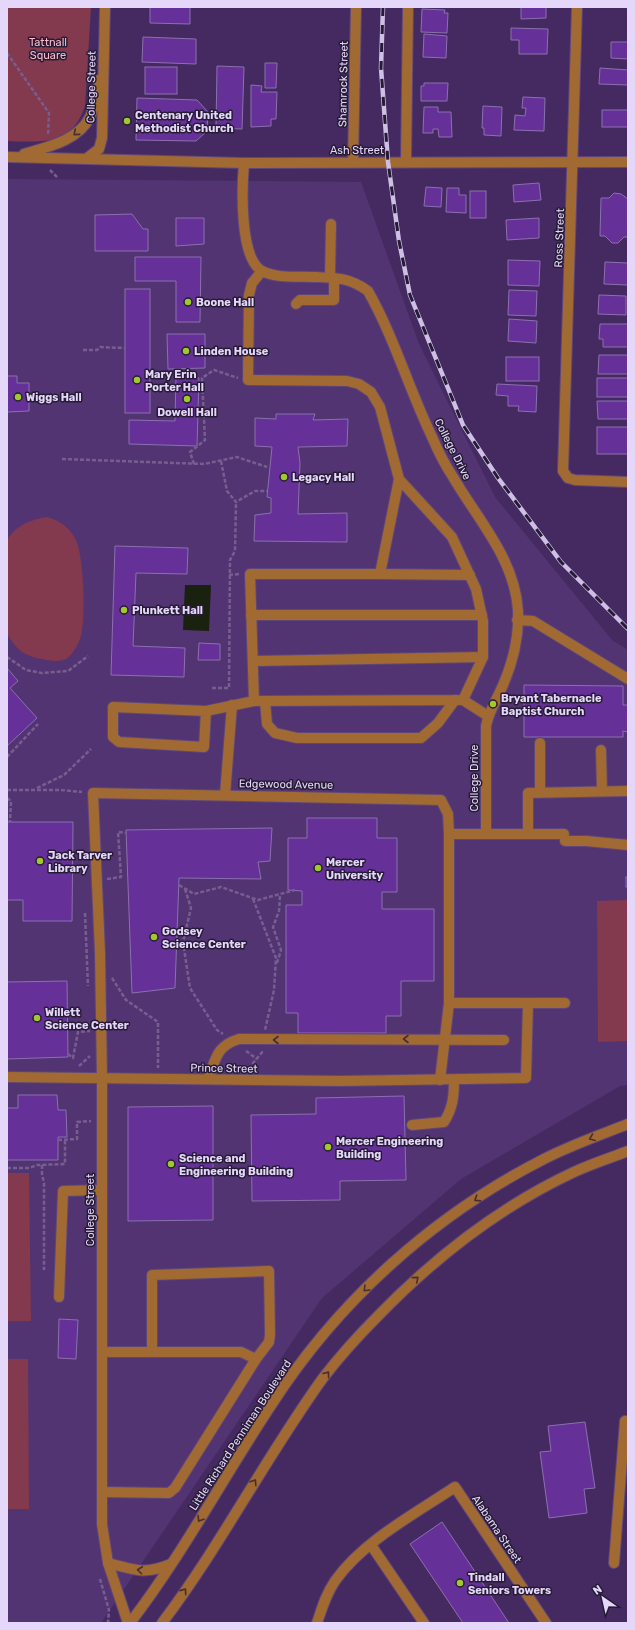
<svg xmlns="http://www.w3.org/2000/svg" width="635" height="1630" font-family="Rubik,sans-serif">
  <rect width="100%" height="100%" fill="#452a62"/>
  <polygon fill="#523472" points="7,179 361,182 419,344 495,497 612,640 628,650 628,1085 620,1086 461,1179 322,1298 101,1623 7,1623"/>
  <g fill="#83394e">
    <path d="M 7,7 L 91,7 L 85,106 C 72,146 42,142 7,141 Z"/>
    <path d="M 47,517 C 60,521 68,526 75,538 C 84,554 86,617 81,636 C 79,643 73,655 66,659 C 59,662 51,661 42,659 C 24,656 17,650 7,634 L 7,540 C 16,525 30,520 47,517 Z"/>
    <polygon points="628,900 628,1041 598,1042 597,901"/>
    <polygon points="7,1173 29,1173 31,1321 7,1321"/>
    <polygon points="7,1359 28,1359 29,1509 7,1509"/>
  </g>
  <polygon fill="#1b210f" points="185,585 211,585 209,631 183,630"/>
  <g fill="#653098" stroke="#8b70ae">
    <polygon points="150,7 190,7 190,24 150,23"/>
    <polygon points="521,7 546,7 546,18 521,19"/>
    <polygon points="422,9 445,10 444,13 448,13 447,33 421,32"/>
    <polygon points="511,28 548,29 547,54 519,54 519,40 511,40"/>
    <polygon points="424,34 447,36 446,58 423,57"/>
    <polygon points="143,37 196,39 196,64 142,62"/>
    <polygon points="611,42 628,42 628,59 611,58"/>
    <polygon points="265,63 277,63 276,88 265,88"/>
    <polygon points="217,66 244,67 242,129 216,128"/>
    <rect x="145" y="67" width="32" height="27"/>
    <polygon points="600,68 628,70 628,85 599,84"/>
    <polygon points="424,83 448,83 447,101 421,101 421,86 424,86"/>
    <polygon points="251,85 262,86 261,92 277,92 276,119 271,119 271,126 251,127"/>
    <polygon points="523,97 545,98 544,131 514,130 515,115 525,116 526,108 522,108"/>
    <polygon points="137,98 197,100 208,112 207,131 196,141 136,140"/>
    <polygon points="483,106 502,107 501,136 484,135 484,128 482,128"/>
    <polygon points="424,107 438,107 438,112 451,112 452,137 439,137 438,129 433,129 433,133 423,133"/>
    <rect x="602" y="110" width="26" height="17"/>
    <polygon points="539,183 541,200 514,202 513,185"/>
    <polygon points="426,187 442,188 441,207 424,206"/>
    <polygon points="447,188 459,188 459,195 466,195 466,213 446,212"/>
    <rect x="470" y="191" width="16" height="27"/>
    <polygon points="614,193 621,194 628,199 628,237 624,237 618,243 612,243 605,236 600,236 601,198 609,198"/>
    <polygon points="132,214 143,229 148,229 148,251 95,251 95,215"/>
    <polygon points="176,218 204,218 204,244 176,246"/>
    <polygon points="539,218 539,238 507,240 506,220"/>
    <polygon points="135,257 201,257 200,322 176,322 176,281 135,281"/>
    <polygon points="508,260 540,261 539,286 508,285"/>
    <polygon points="605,262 628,263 628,285 604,284"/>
    <rect x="125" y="289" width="25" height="124"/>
    <polygon points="509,290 537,291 536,316 508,315"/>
    <polygon points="599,295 626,296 626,315 598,314"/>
    <polygon points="509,319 537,321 536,343 508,341"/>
    <polygon points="600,324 628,324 628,347 603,347 603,339 599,339"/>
    <polygon points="167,334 205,334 205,368 168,369"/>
    <polygon points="599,355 628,355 628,374 598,374"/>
    <rect x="506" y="357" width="33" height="24"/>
    <polygon points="7,376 17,376 17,383 29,383 29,411 7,412"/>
    <polygon points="176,377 199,378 197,446 129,444 129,420 175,421"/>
    <rect x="597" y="378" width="31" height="19"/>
    <polygon points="497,384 537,386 536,412 518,411 519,406 508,406 508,396 496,395"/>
    <polygon points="597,401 628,401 628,419 598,419"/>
    <polygon points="276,414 315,414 313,420 348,419 347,446 298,447 300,463 298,514 347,513 347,542 254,541 255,515 271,513 271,498 267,497 272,447 255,446 255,418 276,419"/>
    <rect x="597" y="427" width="31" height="27"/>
    <polygon points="115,546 188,548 187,574 136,573 133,646 185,648 184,677 111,675"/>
    <polygon points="199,643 220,644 220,660 198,660"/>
    <polygon points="7,668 18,681 10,688 37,718 7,746"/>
    <polygon points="524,685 623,686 623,705 628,705 628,732 623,731 623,737 524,737"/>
    <polygon points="307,818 377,818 377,838 397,838 397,892 382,892 382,909 434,909 434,981 401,981 401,1016 386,1016 386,1033 298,1033 298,1013 286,1013 286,905 302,905 302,891 288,890 288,838 307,838"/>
    <polygon points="7,822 73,822 72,921 23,921 23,900 7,900"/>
    <polygon points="272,828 270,861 258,862 261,879 179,878 175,988 132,993 126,830"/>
    <rect x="626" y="877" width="2" height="10"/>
    <polygon points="67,981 68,1057 7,1059 7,982"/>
    <polygon points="18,1095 57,1095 58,1110 66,1110 67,1137 58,1137 58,1160 7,1160 7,1108 18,1108"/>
    <polygon points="404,1096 406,1180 340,1181 340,1200 252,1201 251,1115 316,1114 316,1098"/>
    <polygon points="213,1106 213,1220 128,1221 128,1107"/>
    <polygon points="59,1319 78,1320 76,1359 58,1358"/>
    <polygon points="585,1422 595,1488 584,1489 587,1513 549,1518 540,1452 551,1451 548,1426"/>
    <polygon points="442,1522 509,1623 463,1623 410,1544"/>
  </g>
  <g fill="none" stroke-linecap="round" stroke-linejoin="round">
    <defs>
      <g id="minor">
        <polyline points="577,7 563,471 568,478 575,480 628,482"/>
        <path d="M 24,154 C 47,147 78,141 90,117 C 95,107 96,92 99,80"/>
        <polyline points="7,157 244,163 628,162"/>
        <polyline points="86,159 99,149 102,138 105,7"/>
        <polyline points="406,161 408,7"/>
        <polyline points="353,162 356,7"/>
        <path d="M 244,163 C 242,186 239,258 262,271 C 277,279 300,276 316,277 C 338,278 350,278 368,291 C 394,337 409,389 432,437 C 438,451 445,465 453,477 C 478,520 515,559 518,611 C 519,636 513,662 503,685 C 497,699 489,711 486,726 L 486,834"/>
        <polyline points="262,271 252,283 249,295 248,380 347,381 359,384 371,392 380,407 399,479 380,574 250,574 254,701 463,700 483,657 483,621 476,589 452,537 399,479"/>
        <polyline points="330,277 331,224"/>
        <polyline points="296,304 300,300 334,300 334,278"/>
        <polyline points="380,574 470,575"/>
        <polyline points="251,615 482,615"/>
        <polyline points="517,620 533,621 628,679"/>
        <polyline points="253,661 483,657"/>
        <polyline points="463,700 488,716"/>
        <polyline points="265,701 267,724 275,733 297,738 421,738 438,723 455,700"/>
        <polyline points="206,711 204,747 119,742 113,737 113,707 206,711 254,701"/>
        <polyline points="540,743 540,792"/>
        <polyline points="601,750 602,791"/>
        <polyline points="225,795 232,705"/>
        <polyline points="528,834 528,793 628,791"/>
        <polyline points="565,841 586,841 628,845"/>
        <polyline points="449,1003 565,1003"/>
        <polyline points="7,1077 340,1081 526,1078 528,1003"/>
        <path d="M 208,1079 C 216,1059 216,1046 239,1039 L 504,1040"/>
        <polyline points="440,1080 449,1003 449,834 564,834"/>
        <path d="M 412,1125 L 444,1122 C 453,1108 454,1096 454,1080"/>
        <polyline points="59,1297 63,1191 102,1190"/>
        <polyline points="102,1352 241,1352 256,1359 175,1488 169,1493 102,1492"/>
        <polyline points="152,1352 152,1275 269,1271 270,1335 269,1342 256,1359"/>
        <polyline points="371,1545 424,1623"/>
        <path d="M 108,1563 C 135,1570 144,1575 171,1564"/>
        <polyline points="614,1563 625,1421 628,1422"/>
        <polyline points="128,1623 108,1563 102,1524 102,1078 100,953 93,793 441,800 448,814 449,834"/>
        <path d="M 130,1623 C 183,1554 224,1476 272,1404 C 339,1300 434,1215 544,1159 C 571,1145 600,1135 628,1124"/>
        <path d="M 162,1623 C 221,1545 266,1457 323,1378 C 340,1356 358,1336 377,1317 C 434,1258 499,1207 574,1172 C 591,1164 610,1158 628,1151"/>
        <path d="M 317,1623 C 322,1608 326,1594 335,1581 C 362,1542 416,1513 455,1487 L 546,1623"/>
      </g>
    </defs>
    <use href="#minor" stroke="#5f467a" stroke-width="12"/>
    <g stroke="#765f90" stroke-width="2.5" stroke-dasharray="4 2" stroke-linecap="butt">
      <polyline points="7,53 49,113 48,135"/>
      <polyline points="50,170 58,178"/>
      <polyline points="83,350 97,350 100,347 125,348"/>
      <polyline points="62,459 204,464 237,457 267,467"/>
      <polyline points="221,461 227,491 236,502 255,491 267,491"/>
      <polyline points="194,464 190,452 205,440 202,378 214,370 238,378"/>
      <polyline points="229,575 239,574"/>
      <polyline points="7,657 26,670 42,673 68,671 88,656"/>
      <polyline points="212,688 229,688 230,560 235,551 236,502"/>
      <polyline points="7,757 38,724"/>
      <polyline points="37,788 64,775 91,749"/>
      <polyline points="7,790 61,790 82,792"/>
      <polyline points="7,798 11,801 10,822"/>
      <polyline points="107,879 121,877 118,832 127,833"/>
      <polyline points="179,885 194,894 221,887 258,900 295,890"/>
      <polyline points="185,889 191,908 183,942 190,988 217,1030 223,1034"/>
      <polyline points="253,899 276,958 274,990 265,1030"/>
      <polyline points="85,913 88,986"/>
      <polyline points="277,963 281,950 273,927 279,911 280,895"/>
      <polyline points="112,978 126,1000 158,1022 158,1068"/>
      <polyline points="246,1051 257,1059"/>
      <polyline points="68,1054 73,1058 78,1032 90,1031"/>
      <polyline points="79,1066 90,1056"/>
      <polyline points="253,1070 253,1063 264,1050"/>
      <polyline points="58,1140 77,1139 77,1122 91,1121"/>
      <polyline points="42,1165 42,1174 44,1183 44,1270"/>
      <polyline points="7,1168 29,1168 37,1165 65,1164 65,1140"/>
      <polyline points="100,1579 109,1610 108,1623"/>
    </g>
    <use href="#minor" stroke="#a16a32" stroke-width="10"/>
    <defs>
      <polyline id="rail" points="383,7 381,68 388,162 399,241 410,295 463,425 498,478 561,562 628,629"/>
    </defs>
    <use href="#rail" stroke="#cfbfe5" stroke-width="4.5"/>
    <use href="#rail" stroke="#261b34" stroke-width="3" stroke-dasharray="9" stroke-linecap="butt"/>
  </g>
  <defs><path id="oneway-chevron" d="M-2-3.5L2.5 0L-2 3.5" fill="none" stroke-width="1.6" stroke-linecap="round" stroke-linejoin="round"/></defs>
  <g stroke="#452f34">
    <use href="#oneway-chevron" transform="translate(76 133) rotate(140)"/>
    <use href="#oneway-chevron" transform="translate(406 1039) rotate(180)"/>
    <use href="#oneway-chevron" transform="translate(276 1040) rotate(180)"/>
    <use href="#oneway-chevron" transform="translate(592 1138) rotate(158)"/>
    <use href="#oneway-chevron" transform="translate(477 1199) rotate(147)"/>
    <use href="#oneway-chevron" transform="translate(416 1279) rotate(-40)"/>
    <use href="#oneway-chevron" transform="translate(366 1289) rotate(135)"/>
    <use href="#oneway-chevron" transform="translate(327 1374) rotate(-52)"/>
    <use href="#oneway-chevron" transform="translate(254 1482) rotate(-57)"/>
    <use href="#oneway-chevron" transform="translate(200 1519) rotate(122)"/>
    <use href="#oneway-chevron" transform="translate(140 1570) rotate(-173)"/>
    <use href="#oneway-chevron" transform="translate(184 1591) rotate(-55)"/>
  </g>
  <g fill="#a0c92b" stroke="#261b34" stroke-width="1.5">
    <circle cx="127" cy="121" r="4"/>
    <circle cx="188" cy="302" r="4"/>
    <circle cx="186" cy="351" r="4"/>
    <circle cx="137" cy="380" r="4"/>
    <circle cx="18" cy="397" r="4"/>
    <circle cx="187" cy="399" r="4"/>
    <circle cx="284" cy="477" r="4"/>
    <circle cx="124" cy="610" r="4"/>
    <circle cx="493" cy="704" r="4"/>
    <circle cx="40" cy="861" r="4"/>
    <circle cx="318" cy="868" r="4"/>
    <circle cx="154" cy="937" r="4"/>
    <circle cx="37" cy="1018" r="4"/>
    <circle cx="328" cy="1147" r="4"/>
    <circle cx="171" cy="1164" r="4"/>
    <circle cx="460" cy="1583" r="4"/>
  </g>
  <g text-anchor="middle" stroke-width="3" stroke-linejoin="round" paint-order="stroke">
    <g font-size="11" fill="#fdbccb" stroke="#261b34">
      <text x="48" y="46">Tattnall<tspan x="48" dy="13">Square</tspan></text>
    </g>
    <g font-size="11" fill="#e5d7fa" stroke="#261b34">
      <text transform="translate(343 84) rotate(-89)" y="4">Shamrock Street</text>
      <text transform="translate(91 87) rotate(-89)" y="4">College Street</text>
      <text x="357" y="154">Ash Street</text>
      <text transform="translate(559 238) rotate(-88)" y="4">Ross Street</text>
      <text transform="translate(453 449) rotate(63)" y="4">College Drive</text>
      <text transform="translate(474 778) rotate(-90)" y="4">College Drive</text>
      <text transform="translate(286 784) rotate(1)" y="4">Edgewood Avenue</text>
      <text transform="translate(224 1068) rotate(1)" y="4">Prince Street</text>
      <text transform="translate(90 1210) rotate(-90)" y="4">College Street</text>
      <text transform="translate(240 1435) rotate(-57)" y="4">Little Richard Penniman Boulevard</text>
      <text transform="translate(497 1529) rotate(56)" y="4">Alabama Street</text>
    </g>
    <g font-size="11" font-weight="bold" fill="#e5d7fa" stroke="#261b34" text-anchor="start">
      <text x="135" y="119">Centenary United<tspan x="135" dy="13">Methodist Church</tspan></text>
      <text x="196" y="306">Boone Hall</text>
      <text x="194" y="355">Linden House</text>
      <text x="145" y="378">Mary Erin<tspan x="145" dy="13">Porter Hall</tspan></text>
      <text x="26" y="401">Wiggs Hall</text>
      <text x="187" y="416" text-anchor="middle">Dowell Hall</text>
      <text x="292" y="481">Legacy Hall</text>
      <text x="132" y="614">Plunkett Hall</text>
      <text x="501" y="702">Bryant Tabernacle<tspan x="501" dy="13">Baptist Church</tspan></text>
      <text x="48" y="859">Jack Tarver<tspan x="48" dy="13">Library</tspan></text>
      <text x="326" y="866">Mercer<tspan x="326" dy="13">University</tspan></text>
      <text x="162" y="935">Godsey<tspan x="162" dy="13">Science Center</tspan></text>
      <text x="45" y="1016">Willett<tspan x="45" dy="13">Science Center</tspan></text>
      <text x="336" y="1145">Mercer Engineering<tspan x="336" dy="13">Building</tspan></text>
      <text x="179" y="1162">Science and<tspan x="179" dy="13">Engineering Building</tspan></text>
      <text x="468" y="1581">Tindall<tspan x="468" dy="13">Seniors Towers</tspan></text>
    </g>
  </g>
  <rect width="635" height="1630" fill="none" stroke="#e5d7fa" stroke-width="16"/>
  <g transform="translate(603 1598) rotate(326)" stroke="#261b34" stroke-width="3" paint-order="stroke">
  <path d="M0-3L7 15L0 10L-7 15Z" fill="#e5d7fa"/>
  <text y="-6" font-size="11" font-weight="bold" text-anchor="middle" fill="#e5d7fa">N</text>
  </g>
</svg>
